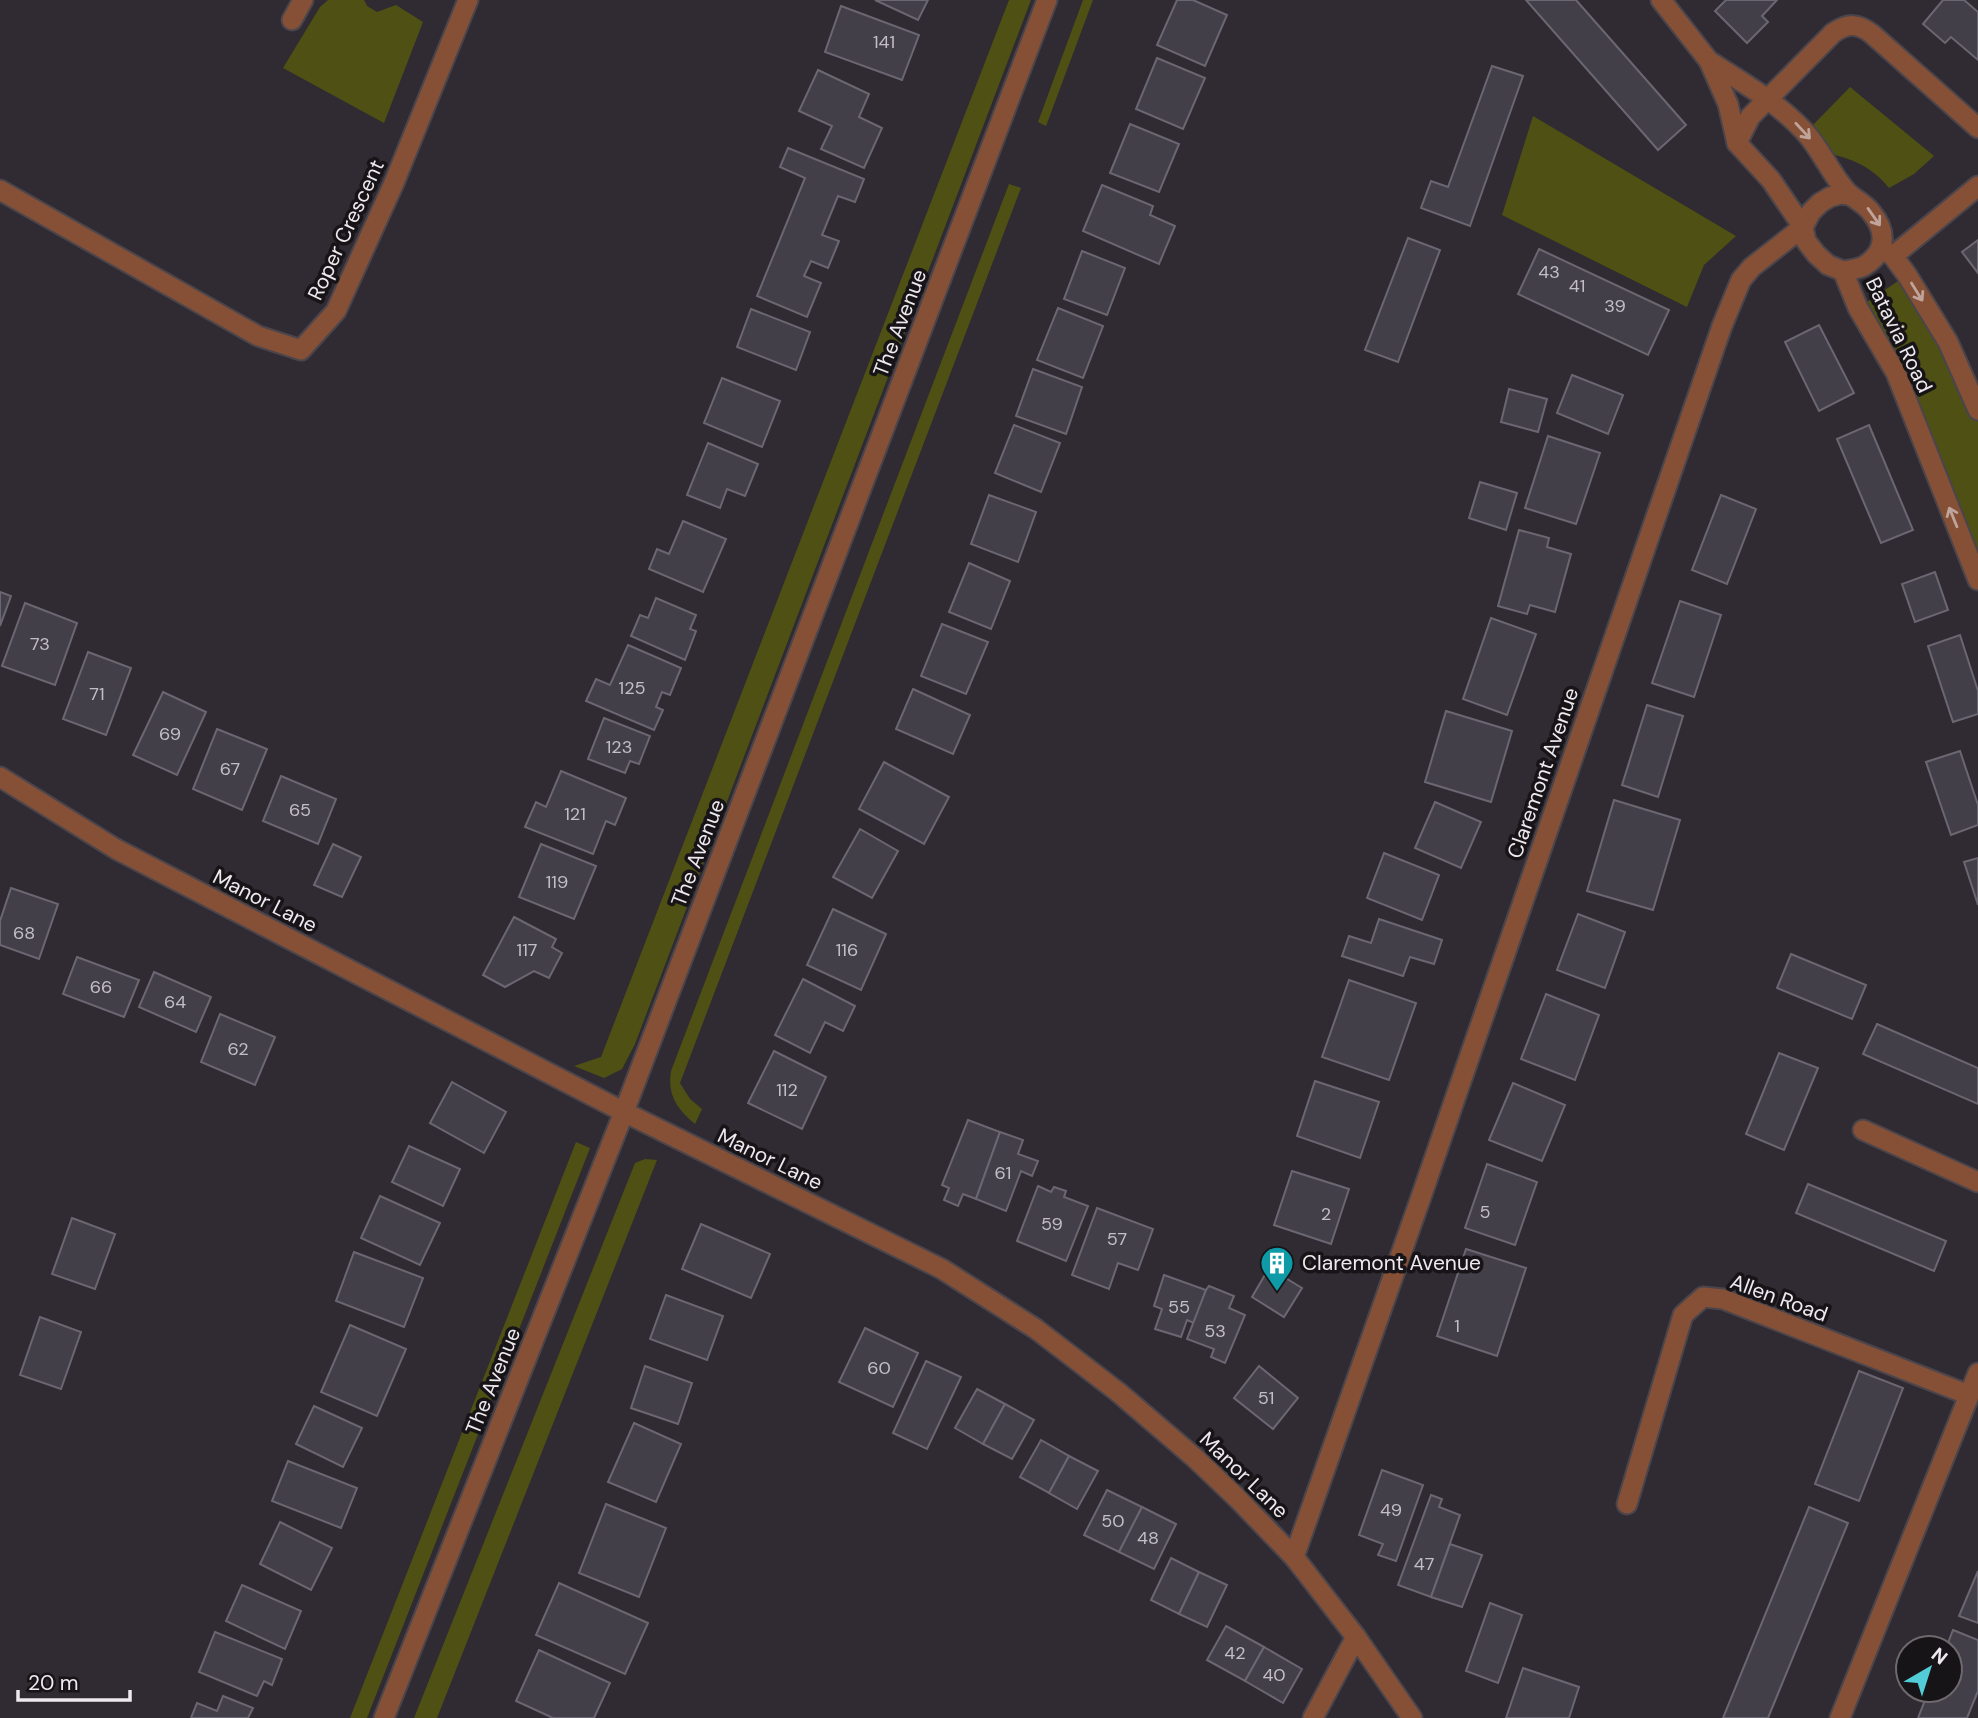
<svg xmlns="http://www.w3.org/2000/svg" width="1978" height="1718" font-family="'DM Sans',sans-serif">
  <rect width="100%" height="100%" fill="#302a32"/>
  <g fill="#4e5113">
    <polygon points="328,0 364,0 367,6 377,12 396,5 423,22 384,123 283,68 320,7"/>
    <polygon points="1009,0 1031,0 635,1044 622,1069 604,1078 574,1066 601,1057"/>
    <polygon points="1083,0 1093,0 1046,126 1038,122"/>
    <path d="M 1850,87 L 1934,156 L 1914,174 L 1889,188 C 1876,171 1857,160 1835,155 L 1813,125 Z"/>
    <polygon points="1533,116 1736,236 1704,265 1687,307 1502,215"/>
    <path d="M 1009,184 L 1021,188 L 680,1083 L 690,1099 L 702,1109 L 695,1124 C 677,1109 667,1095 671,1071 Z"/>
    <polygon points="1907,275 1978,413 1978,570 1858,308"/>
    <polygon points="576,1142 590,1148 367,1718 350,1718"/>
    <polygon points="645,1159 657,1160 437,1718 414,1718 635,1163"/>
  </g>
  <g fill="#433f49" stroke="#6b6772" stroke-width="2">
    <polygon points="875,0 928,0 918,20"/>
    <polygon points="1177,0 1193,0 1227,15 1205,66 1157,45"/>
    <polygon points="1526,0 1576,0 1686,125 1658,150"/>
    <polygon points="1726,0 1777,0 1762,16 1768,22 1747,43 1715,11"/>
    <polygon points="1943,0 1964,0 1978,12 1978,60 1951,37 1945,43 1923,24"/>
    <polygon points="841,6 919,35 902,80 825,52"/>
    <polygon points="1157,58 1205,78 1183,129 1136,109"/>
    <polygon points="1492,66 1523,76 1470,226 1421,208 1431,181 1448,187"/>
    <polygon points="818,70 869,94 859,117 882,128 864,168 821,149 832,126 799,111"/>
    <polygon points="1130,124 1179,144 1159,192 1110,173"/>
    <polygon points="788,148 864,179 855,202 838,196 822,235 839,241 828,268 811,261 804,276 821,283 807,317 757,296 805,178 780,167"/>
    <polygon points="1102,185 1153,206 1150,215 1175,226 1159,264 1083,231"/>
    <polygon points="1408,238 1440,250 1398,362 1365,350"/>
    <polygon points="1978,240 1978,273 1962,252"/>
    <polygon points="1539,249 1669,310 1648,355 1518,294"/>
    <polygon points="1082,251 1125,268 1107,315 1064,299"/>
    <polygon points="1058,308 1103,326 1083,378 1037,360"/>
    <polygon points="751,309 810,332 796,370 737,347"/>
    <polygon points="1819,325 1854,393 1819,411 1785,342"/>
    <polygon points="1033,369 1082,387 1066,434 1016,416"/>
    <polygon points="1572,375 1623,395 1608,434 1557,413"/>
    <polygon points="722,378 780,401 762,447 704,423"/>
    <polygon points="1509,389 1547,399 1538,432 1501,422"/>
    <polygon points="1014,425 1060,443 1041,492 995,473"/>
    <polygon points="1869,425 1913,530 1881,543 1837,439"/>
    <polygon points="1548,436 1600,453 1576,524 1525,508"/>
    <polygon points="708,443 758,464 745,496 727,489 720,508 687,495"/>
    <polygon points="1480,482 1517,493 1506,530 1469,518"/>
    <polygon points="989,495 1036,512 1018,562 971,544"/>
    <polygon points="1721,495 1756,509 1727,584 1692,570"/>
    <polygon points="683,521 726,539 703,592 649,569 657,549 669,554"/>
    <polygon points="1519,530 1549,538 1547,547 1571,554 1555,612 1530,605 1527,614 1498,606"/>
    <polygon points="969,563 1010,581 991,629 949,612"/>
    <polygon points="1935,572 1948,610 1915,622 1902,584"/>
    <polygon points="0,592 11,596 0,626"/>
    <polygon points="656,598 696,615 690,629 696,631 685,660 631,636 640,615 648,618"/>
    <polygon points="1680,601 1721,615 1694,697 1652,683"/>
    <polygon points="25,603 77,623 55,685 2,666"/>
    <polygon points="1491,618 1536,634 1507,715 1463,699"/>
    <polygon points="942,624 988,642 966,694 921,676"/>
    <polygon points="1960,635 1978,691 1978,714 1953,722 1928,646"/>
    <polygon points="628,645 681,668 670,695 662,692 656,707 663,710 654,730 586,701 596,679 610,685"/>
    <polygon points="88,652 131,668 106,735 63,719"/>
    <polygon points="913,689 970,715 953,754 896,729"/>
    <polygon points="163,692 206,712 177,775 133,755"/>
    <polygon points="1647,705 1683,716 1658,797 1622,785"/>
    <polygon points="1446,711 1512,731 1491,802 1425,782"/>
    <polygon points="604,718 650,736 639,764 630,761 625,773 588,759"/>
    <polygon points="217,729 267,749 242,810 193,789"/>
    <polygon points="1960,751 1978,805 1978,825 1951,835 1926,762"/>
    <polygon points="884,762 949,797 924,844 859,809"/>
    <polygon points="561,771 626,798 615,825 606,821 593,854 525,827 536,802 546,807"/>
    <polygon points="281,776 336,799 318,844 263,821"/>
    <polygon points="1614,800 1680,820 1653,910 1587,891"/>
    <polygon points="1435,802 1481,822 1461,868 1415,848"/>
    <polygon points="860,829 898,851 872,898 833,877"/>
    <polygon points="333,844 361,857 342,897 314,885"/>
    <polygon points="541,844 596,866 574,919 519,897"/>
    <polygon points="1384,853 1439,875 1422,920 1367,898"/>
    <polygon points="1978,858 1978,905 1964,862"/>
    <polygon points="11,888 58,904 39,959 0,945 0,921"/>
    <polygon points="833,909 886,934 861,990 807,965"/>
    <polygon points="1578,914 1625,932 1605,988 1557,970"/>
    <polygon points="514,917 556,939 552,947 562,953 549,978 534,971 505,987 483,975"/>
    <polygon points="1379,919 1442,940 1434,964 1410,957 1403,976 1342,956 1349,936 1371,943"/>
    <polygon points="1791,954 1866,985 1852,1019 1777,988"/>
    <polygon points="77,957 139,980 124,1017 63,994"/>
    <polygon points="154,972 211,997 196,1032 139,1007"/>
    <polygon points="803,979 855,1006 843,1031 825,1022 810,1053 775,1035"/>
    <polygon points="1349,980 1416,1003 1389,1080 1322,1057"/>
    <polygon points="1546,994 1599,1015 1575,1080 1521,1059"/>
    <polygon points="220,1014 275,1037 255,1085 201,1062"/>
    <polygon points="1877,1024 1978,1068 1978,1104 1863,1054"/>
    <polygon points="774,1051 826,1077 802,1129 748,1103"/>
    <polygon points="1779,1053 1818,1068 1784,1150 1746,1134"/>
    <polygon points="1315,1081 1379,1102 1360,1158 1297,1136"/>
    <polygon points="452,1082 506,1112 484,1153 430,1123"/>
    <polygon points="1513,1083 1565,1105 1542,1161 1489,1140"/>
    <polygon points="968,1120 1000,1132 976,1199 963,1194 958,1206 944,1200 949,1188 942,1185"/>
    <polygon points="1000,1132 1023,1140 1018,1154 1038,1161 1032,1176 1021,1171 1006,1211 976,1199"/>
    <polygon points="409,1146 460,1169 443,1206 392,1182"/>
    <polygon points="1487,1164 1537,1182 1515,1245 1465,1228"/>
    <polygon points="1292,1171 1349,1189 1331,1244 1274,1225"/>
    <polygon points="1808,1184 1946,1241 1934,1271 1796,1213"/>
    <polygon points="1038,1186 1051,1192 1054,1187 1066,1191 1064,1197 1088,1206 1066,1261 1017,1241"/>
    <polygon points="380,1196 440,1223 420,1265 361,1238"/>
    <polygon points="1097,1208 1153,1229 1138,1270 1118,1263 1109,1289 1072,1275"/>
    <polygon points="72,1218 115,1234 95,1289 52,1274"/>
    <polygon points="701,1224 770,1254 751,1298 682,1269"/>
    <polygon points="1466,1249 1526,1268 1497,1356 1437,1336"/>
    <polygon points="354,1252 423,1278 404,1327 336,1301"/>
    <polygon points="1269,1268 1302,1288 1284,1317 1252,1297"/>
    <polygon points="1164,1275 1206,1290 1194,1323 1187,1320 1181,1337 1155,1329 1162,1309 1154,1306"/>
    <polygon points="1209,1286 1234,1296 1229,1308 1245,1315 1225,1363 1211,1357 1214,1349 1187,1339 1206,1290"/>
    <polygon points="666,1295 723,1316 707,1360 650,1339"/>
    <polygon points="40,1317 81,1332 61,1389 20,1375"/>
    <polygon points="350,1325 406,1349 377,1416 321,1392"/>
    <polygon points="865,1328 918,1353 893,1407 839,1382"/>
    <polygon points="926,1361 961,1377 927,1449 893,1433"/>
    <polygon points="645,1366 692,1383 678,1424 631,1408"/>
    <polygon points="1259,1366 1298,1398 1273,1429 1234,1398"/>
    <polygon points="1859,1371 1903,1388 1859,1501 1815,1484"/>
    <polygon points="977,1389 1005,1404 983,1444 955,1428"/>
    <polygon points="1005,1404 1034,1420 1012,1459 983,1444"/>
    <polygon points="314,1406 362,1428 343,1467 296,1444"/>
    <polygon points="634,1423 681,1444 656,1502 608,1482"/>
    <polygon points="1041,1440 1069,1456 1049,1493 1020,1477"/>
    <polygon points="1069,1456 1098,1471 1077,1509 1049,1493"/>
    <polygon points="288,1461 357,1488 341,1528 272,1501"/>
    <polygon points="1382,1470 1423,1485 1396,1561 1378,1555 1383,1544 1359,1535"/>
    <polygon points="1107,1490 1142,1507 1119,1552 1084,1535"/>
    <polygon points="1431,1495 1442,1499 1439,1507 1460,1515 1431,1597 1398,1585"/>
    <polygon points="606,1504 666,1528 639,1597 579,1573"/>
    <polygon points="1142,1507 1176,1524 1154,1569 1119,1552"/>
    <polygon points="1809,1507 1848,1523 1768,1718 1723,1718"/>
    <polygon points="280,1522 332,1548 311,1590 260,1564"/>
    <polygon points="1450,1544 1482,1555 1462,1607 1431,1597"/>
    <polygon points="1171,1558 1199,1572 1179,1614 1151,1600"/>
    <polygon points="1978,1571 1978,1623 1959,1616"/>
    <polygon points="1199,1572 1227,1585 1207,1627 1179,1614"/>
    <polygon points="559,1583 648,1623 625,1674 536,1635"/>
    <polygon points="242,1585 301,1611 285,1649 226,1621"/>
    <polygon points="1490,1603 1522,1615 1498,1683 1466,1671"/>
    <polygon points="1226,1626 1264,1647 1245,1681 1207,1660"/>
    <polygon points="1953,1630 1978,1640 1978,1691 1967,1718 1918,1718 1929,1690 1950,1690 1950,1648 1946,1648"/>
    <polygon points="215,1632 282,1659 272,1685 264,1681 257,1696 199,1672"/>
    <polygon points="1264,1647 1302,1669 1283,1703 1245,1681"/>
    <polygon points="539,1650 610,1683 594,1718 553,1718 516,1701"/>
    <polygon points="1523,1668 1579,1687 1569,1718 1506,1718"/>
    <polygon points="223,1696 253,1708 248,1718 191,1718 197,1703 217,1711"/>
  </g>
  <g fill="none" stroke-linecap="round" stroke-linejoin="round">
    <defs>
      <g id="minor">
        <polyline points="1661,0 1709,61 1728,104 1737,143 1771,180 1803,227 1806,241 1816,254 1828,265 1843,271 1858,308 1896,373 1978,580"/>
        <polyline points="292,20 303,0"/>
        <path d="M 1709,61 C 1742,82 1777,102 1804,131 C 1821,149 1830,173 1847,192 C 1854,199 1864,203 1871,212 C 1887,231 1887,252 1864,266 C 1858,269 1850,270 1843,271"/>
        <path d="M 1737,143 L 1750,117 L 1833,33 C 1848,23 1858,23 1872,34 L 1978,128"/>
        <polyline points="0,190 258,336 301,350 336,311 394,183 468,0"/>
        <polyline points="1881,248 1893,256 1907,275 1948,342 1978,410"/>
        <polyline points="1893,256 1978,186"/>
        <polyline points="1863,1130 1978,1182"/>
        <polyline points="1627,1504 1683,1315 1703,1297 1723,1299 1969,1395"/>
        <polyline points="1294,1557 1420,1200 1722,326 1741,280 1752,267 1803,227 1811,212 1820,203 1830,197 1841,194 1849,195"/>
        <polyline points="1313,1718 1356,1637"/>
        <polyline points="1840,1718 1978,1373"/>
      </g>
      <g id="tertiary">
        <polyline points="0,777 116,849 624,1112 942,1269 1036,1329 1118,1392 1195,1458 1238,1499 1294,1557 1356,1637 1412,1718"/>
        <polyline points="384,1718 624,1112 1047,0"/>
      </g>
    </defs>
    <use href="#minor" stroke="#4a454c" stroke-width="23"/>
    <use href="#tertiary" stroke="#4a454c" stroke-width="23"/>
    <use href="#minor" stroke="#855035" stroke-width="19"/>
    <use href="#tertiary" stroke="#855035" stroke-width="19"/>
  </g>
  <defs><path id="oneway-shaft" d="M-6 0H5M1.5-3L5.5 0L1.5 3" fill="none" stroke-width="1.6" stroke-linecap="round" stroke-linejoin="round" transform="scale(1.75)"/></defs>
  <g stroke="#bea49b">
    <use href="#oneway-shaft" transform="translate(1803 131) rotate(47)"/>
    <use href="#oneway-shaft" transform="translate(1874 217) rotate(55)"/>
    <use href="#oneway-shaft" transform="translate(1917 292) rotate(58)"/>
    <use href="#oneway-shaft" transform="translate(1953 517) rotate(-112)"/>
  </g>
  <defs>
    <symbol id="building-pin" viewBox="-11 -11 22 30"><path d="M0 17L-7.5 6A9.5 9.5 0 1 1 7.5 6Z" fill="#0f9aa8" stroke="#171417"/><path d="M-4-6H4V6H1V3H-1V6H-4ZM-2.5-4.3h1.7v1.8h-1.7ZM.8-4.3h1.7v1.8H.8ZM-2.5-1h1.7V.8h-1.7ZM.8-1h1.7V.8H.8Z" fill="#fff"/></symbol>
  </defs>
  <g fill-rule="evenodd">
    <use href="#building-pin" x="1258" y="1244" width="38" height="52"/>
  </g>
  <g text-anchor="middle" stroke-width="7" stroke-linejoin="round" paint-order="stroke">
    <g font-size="18" fill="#c2bec5">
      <text x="884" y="48">141</text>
      <text x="1549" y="278">43</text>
      <text x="1577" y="292">41</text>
      <text x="1615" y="312">39</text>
      <text x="40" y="650">73</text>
      <text x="632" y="694">125</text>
      <text x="97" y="700">71</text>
      <text x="170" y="740">69</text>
      <text x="619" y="753">123</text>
      <text x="230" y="775">67</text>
      <text x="300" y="816">65</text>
      <text x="575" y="820">121</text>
      <text x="557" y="888">119</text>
      <text x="24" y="939">68</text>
      <text x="527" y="956">117</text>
      <text x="847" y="956">116</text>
      <text x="101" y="993">66</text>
      <text x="175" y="1008">64</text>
      <text x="238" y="1055">62</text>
      <text x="787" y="1096">112</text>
      <text x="1003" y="1179">61</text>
      <text x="1485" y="1218">5</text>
      <text x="1326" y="1220">2</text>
      <text x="1052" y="1230">59</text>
      <text x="1117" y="1245">57</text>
      <text x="1179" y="1313">55</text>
      <text x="1457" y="1332">1</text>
      <text x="1215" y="1337">53</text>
      <text x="879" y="1374">60</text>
      <text x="1266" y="1404">51</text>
      <text x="1391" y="1516">49</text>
      <text x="1113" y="1527">50</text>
      <text x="1148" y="1544">48</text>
      <text x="1424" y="1570">47</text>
      <text x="1235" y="1659">42</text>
      <text x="1274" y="1681">40</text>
    </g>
    <g font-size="21" fill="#ede9ee" stroke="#171417">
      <text transform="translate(346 230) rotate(-65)" y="7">Roper Crescent</text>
      <text transform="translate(900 323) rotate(-69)" y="7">The Avenue</text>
      <text transform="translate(1899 335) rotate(64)" y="7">Batavia Road</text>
      <text transform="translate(1543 773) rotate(-71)" y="7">Claremont Avenue</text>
      <text transform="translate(698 853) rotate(-69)" y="7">The Avenue</text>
      <text transform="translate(265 901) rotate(27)" y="7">Manor Lane</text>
      <text transform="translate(770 1159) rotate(26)" y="7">Manor Lane</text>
      <text transform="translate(1779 1298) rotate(20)" y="7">Allen Road</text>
      <text transform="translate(493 1381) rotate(-68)" y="7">The Avenue</text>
      <text transform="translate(1244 1475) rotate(44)" y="7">Manor Lane</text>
    </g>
    <g font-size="21" fill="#ede9ee" stroke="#171417" text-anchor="start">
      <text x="1302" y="1270">Claremont Avenue</text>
    </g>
  </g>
  <g transform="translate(1929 1669) rotate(39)"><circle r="33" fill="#171417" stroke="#6d696d" stroke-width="2"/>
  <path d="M0-5L12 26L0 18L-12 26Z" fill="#52ccd6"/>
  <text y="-10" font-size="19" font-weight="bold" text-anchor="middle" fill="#ede9ee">N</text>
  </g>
  <path d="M18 1690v10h112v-10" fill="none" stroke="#ede9ee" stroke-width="3.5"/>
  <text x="28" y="1690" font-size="21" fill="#ede9ee" stroke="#171417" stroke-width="5" paint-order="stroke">20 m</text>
</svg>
